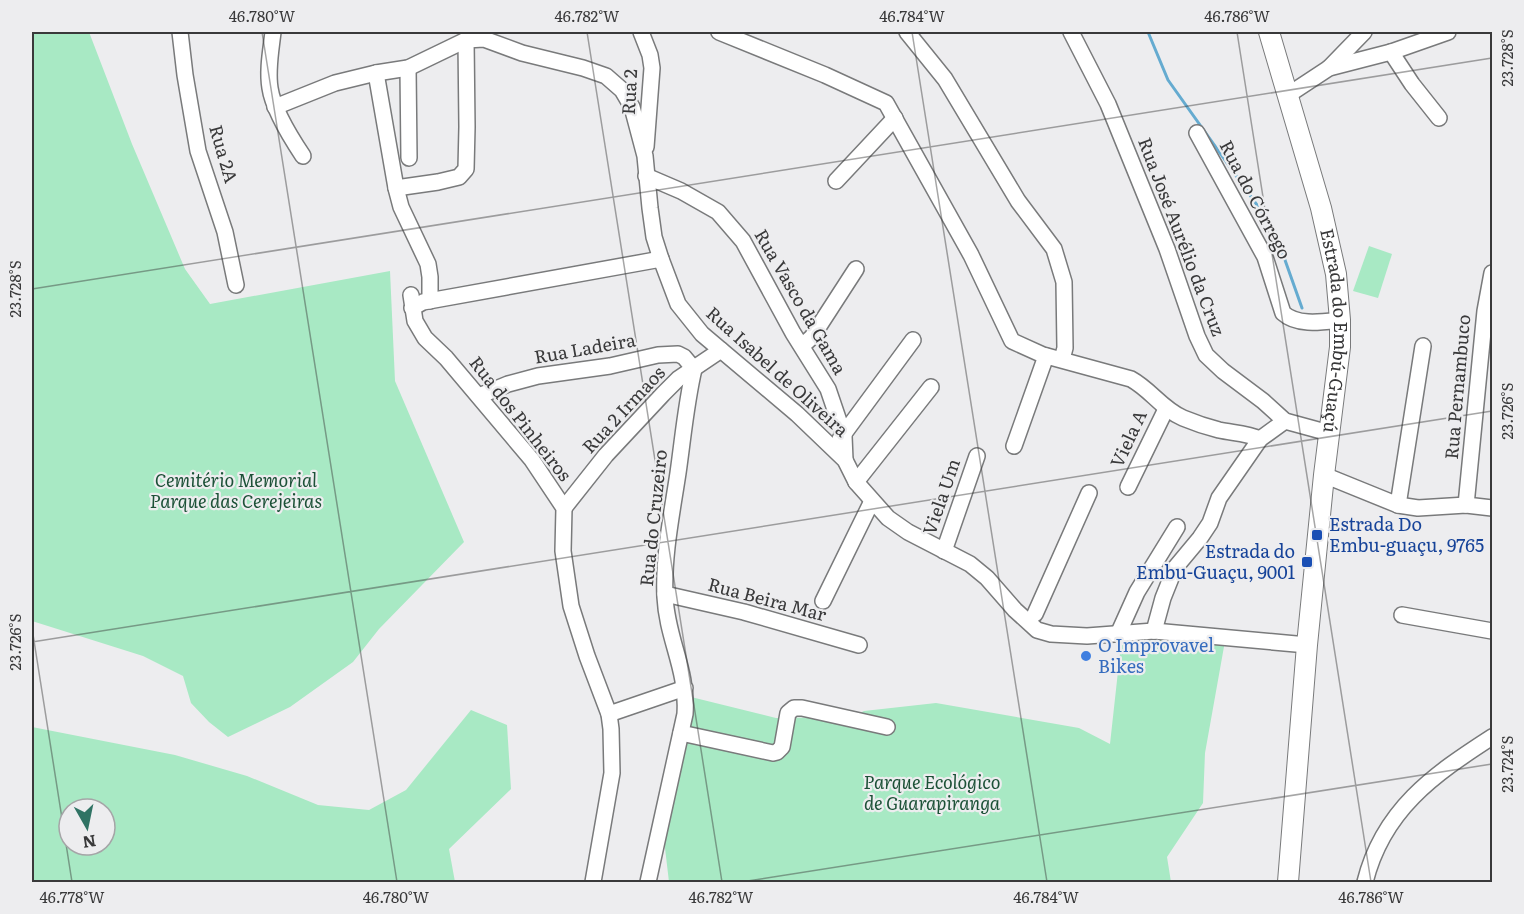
<svg xmlns="http://www.w3.org/2000/svg" width="1524" height="914" font-family="Literata,serif">
  <rect width="100%" height="100%" fill="#ededef"/>
  <g fill="#a8e9c4" fill-rule="evenodd">
    <polygon points="32,32 89,32 132,144 185,269 210,304 390,271 395,381 464,542 379,629 353,662 290,707 228,737 209,722 191,703 183,676 143,656 32,621"/>
    <polygon points="1369,246 1392,254 1378,298 1353,291"/>
    <polygon points="1122,635 1225,641 1205,753 1203,803 1167,857 1171,882 669,882 663,831 687,696 776,718 852,717 864,711 936,703 1079,728 1110,744"/>
    <path d="M 471,710 L 507,725 L 511,789 L 449,849 L 455,882 L 32,882 L 32,727 L 175,755 L 247,776 L 318,805 L 369,810 L 406,790 ZM 69,809 L 105,809 L 105,845 L 69,845 Z"/>
  </g>
  <g fill="none" stroke-linecap="round" stroke-linejoin="round">
    <polyline stroke="#65abd0" stroke-width="3" points="1148,32 1168,80 1274,229 1302,308"/>
    <defs>
      <g id="minor">
        <polyline points="180,32 185,75 198,151 225,232 236,285"/>
        <path d="M 273,32 C 271,50 267,70 270,88 C 273,109 291,138 303,156"/>
        <polyline points="641,32 650,55 652,68 646,147"/>
        <path d="M 719,32 L 825,75 L 886,103 L 971,255 L 1012,341 L 1043,355 L 1131,379 C 1151,390 1162,409 1183,418 C 1195,423 1207,427 1219,430 C 1233,433 1247,433 1260,439"/>
        <polyline points="907,32 945,79 1018,201 1054,249 1064,282 1065,348 1062,359"/>
        <polyline points="1071,32 1108,104 1167,249 1197,336 1206,355 1223,371 1263,401 1285,421 1329,433"/>
        <polyline points="1391,52 1412,84 1439,118"/>
        <polyline points="408,68 409,158"/>
        <polyline points="1329,68 1364,32"/>
        <polyline points="376,73 396,188 401,207 428,264 430,277 430,301"/>
        <polyline points="1288,95 1329,68 1391,52 1448,32"/>
        <polyline points="275,107 335,83 376,73 408,68 466,40 484,39 522,53 583,68 606,76 622,90 632,107 645,156 650,208 654,237 661,259 678,304 702,334 797,414 845,460 856,482 888,518 908,532 970,564 987,578 1015,610 1037,630 1051,634 1087,636 1154,631 1307,645"/>
        <path d="M 1197,133 L 1265,257 L 1283,313 C 1297,326 1322,322 1340,320"/>
        <polyline points="646,176 681,191 718,212 743,241 793,333 828,389 844,436 845,460"/>
        <polyline points="836,181 895,118"/>
        <polyline points="396,188 438,182 459,177 466,169 467,127 466,40"/>
        <polyline points="411,295 415,321 425,338 446,358 532,460 564,508 563,551 571,606 587,656 609,714 611,729 612,773 593,882"/>
        <polyline points="412,308 423,302 661,259"/>
        <polyline points="802,346 812,337 856,269"/>
        <path d="M 479,396 L 508,384 L 538,376 L 610,366 L 658,355 L 678,354 L 684,357 L 694,369 C 686,403 683,438 678,473 C 672,513 663,556 665,597 C 667,639 688,670 685,714 L 648,882"/>
        <polyline points="840,439 913,340"/>
        <polyline points="1014,446 1046,356"/>
        <polyline points="1324,475 1398,505 1418,508 1466,505 1492,508"/>
        <polyline points="856,482 931,387"/>
        <polyline points="1128,487 1166,409"/>
        <polyline points="1398,505 1423,346"/>
        <polyline points="1466,505 1485,311 1492,273"/>
        <polyline points="564,508 606,455 663,394 678,379 721,350"/>
        <polyline points="944,551 977,456"/>
        <polyline points="665,594 744,612 859,645"/>
        <polyline points="823,601 872,501"/>
        <polyline points="1035,614 1089,493"/>
        <polyline points="1402,615 1492,631"/>
        <polyline points="1154,631 1163,598 1175,568 1200,538 1210,523 1219,498 1260,439 1285,421"/>
        <polyline points="1119,632 1137,592 1177,527"/>
        <polyline points="609,714 685,688"/>
        <polyline points="681,733 773,753 777,752 782,747 788,713 794,708 802,708 887,727"/>
        <path d="M 1365,882 C 1383,810 1433,775 1492,737"/>
      </g>
      <g id="major">
        <path id="s1" d="M 1269,32 L 1321,208 L 1336,274 L 1340,320 L 1340,347 L 1324,475 L 1307,645 L 1288,882"/>
      </g>
    </defs>
    <use href="#minor" stroke="#797a7b" stroke-width="18"/>
    <use href="#major" stroke="#797a7b" stroke-width="22"/>
    <use href="#minor" stroke="#fff" stroke-width="15"/>
    <use href="#major" stroke="#fff" stroke-width="20"/>
  </g>
  <path fill="none" stroke="#39393a" stroke-width="1.5" stroke-opacity="0.45" d="M 262,32 L 397,882M 587,32 L 722,882M 912,32 L 1047,882M 1237,32 L 1371,882M 32,289 L 1492,58M 32,628 L 72,882M 32,642 L 1492,411M 741,882 L 1492,764"/>
  <g fill="#1a4fb4" stroke="#ededef" stroke-width="2">
    <rect x="1311" y="529" width="12" height="12" rx="3"/>
    <rect x="1301" y="556" width="12" height="12" rx="3"/>
  </g>
  <circle fill="#3f7fe0" stroke="#ededef" stroke-width="2" cx="1086" cy="656" r="6"/>
  <g text-anchor="middle" stroke-width="4.5" stroke-linejoin="round" paint-order="stroke">
    <g font-size="18" fill="#39393a" stroke="#ededef">
      <text transform="translate(630 92) rotate(-87)" y="6">Rua 2</text>
      <text transform="translate(223 154) rotate(74)" y="6">Rua 2A</text>
      <text transform="translate(1255 200) rotate(62)" y="6">Rua do Córrego</text>
      <text transform="translate(1181 237) rotate(69)" y="6">Rua José Aurélio da Cruz</text>
      <text transform="translate(800 302) rotate(60)" y="6">Rua Vasco da Gama</text>
      <text dy="6" stroke="none"><textPath href="#s1" startOffset="308">Estrada do Embú-Guaçú</textPath></text>
      <text transform="translate(585 349) rotate(-10)" y="6">Rua Ladeira</text>
      <text transform="translate(777 372) rotate(42)" y="6">Rua Isabel de Oliveira</text>
      <text transform="translate(1458 387) rotate(-85)" y="6">Rua Pernambuco</text>
      <text transform="translate(624 410) rotate(-47)" y="6">Rua 2 Irmaos</text>
      <text transform="translate(520 419) rotate(52)" y="6">Rua dos Pinheiros</text>
      <text transform="translate(1129 439) rotate(-65)" y="6">Viela A</text>
      <text transform="translate(942 497) rotate(-71)" y="6">Viela Um</text>
      <text transform="translate(654 518) rotate(-84)" y="6">Rua do Cruzeiro</text>
      <text transform="translate(767 600) rotate(15)" y="6">Rua Beira Mar</text>
    </g>
    <g font-size="18" font-style="italic" fill="#1c5137" stroke="#ededef">
      <text x="236" y="487">Cemitério Memorial<tspan x="236" dy="21">Parque das Cerejeiras</tspan></text>
      <text x="932" y="789">Parque Ecológico<tspan x="932" dy="21">de Guarapiranga</tspan></text>
    </g>
    <g font-size="18" fill="#164399" stroke="#ededef" text-anchor="start">
      <text x="1329" y="531">Estrada Do<tspan x="1329" dy="21">Embu-guaçu, 9765</tspan></text>
      <text x="1295" y="558" text-anchor="end">Estrada do<tspan x="1295" dy="21">Embu-Guaçu, 9001</tspan></text>
    </g>
    <g font-size="18" fill="#366cbe" stroke="#ededef" text-anchor="start">
      <text x="1098" y="652">O Improvavel<tspan x="1098" dy="21">Bikes</tspan></text>
    </g>
  </g>
  <rect width="1524" height="914" fill="none" stroke="#ededef" stroke-width="66"/>
  <g transform="translate(87 827) rotate(171)"><circle r="28" fill="#ededef" stroke="#a5a5a7" stroke-width="1.5"/>
  <path d="M0-4.5L10 22L0 15L-10 22Z" fill="#307364"/>
  <text y="-9" font-size="16" font-weight="bold" text-anchor="middle" fill="#39393a">N</text>
  </g>
  <rect x="33" y="33" width="1458" height="848" fill="none" stroke="#39393a" stroke-width="2"/>
  <g font-size="15" text-anchor="middle" fill="#39393a">
    <text x="262" y="22">46.780°W</text>
    <text x="587" y="22">46.782°W</text>
    <text x="912" y="22">46.784°W</text>
    <text x="1237" y="22">46.786°W</text>
    <text transform="translate(1508 58) rotate(-90)" y="5">23.728°S</text>
    <text transform="translate(16 289) rotate(-90)" y="5">23.728°S</text>
    <text transform="translate(1508 411) rotate(-90)" y="5">23.726°S</text>
    <text transform="translate(16 642) rotate(-90)" y="5">23.726°S</text>
    <text transform="translate(1508 764) rotate(-90)" y="5">23.724°S</text>
    <text x="72" y="903">46.778°W</text>
    <text x="396" y="903">46.780°W</text>
    <text x="721" y="903">46.782°W</text>
    <text x="1046" y="903">46.784°W</text>
    <text x="1371" y="903">46.786°W</text>
  </g>
</svg>
